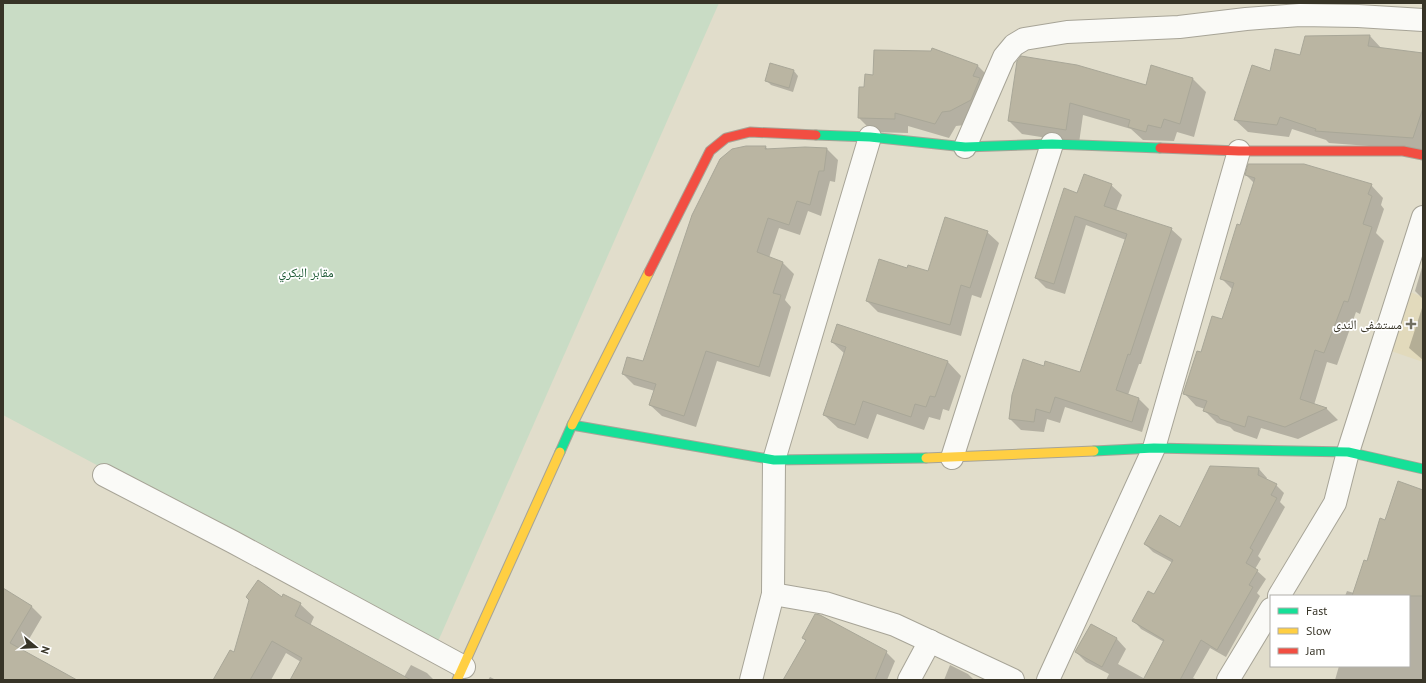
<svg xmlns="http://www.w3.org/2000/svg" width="1426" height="683" font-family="'PT Sans','Noto Naskh Arabic',sans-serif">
  <rect width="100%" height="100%" fill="#e1ddcb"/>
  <polygon fill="#e2dabc" points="1410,292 1423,297 1423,362 1391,351"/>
  <polygon fill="#c9dcc5" points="3,3 719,3 436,646 3,415"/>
  <g fill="#0003">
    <polygon points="1370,36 1382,49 1423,54 1423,150 1329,143 1326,140 1292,129 1289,137 1248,132 1235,120 1271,73 1301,56"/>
    <polygon points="1018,62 1146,86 1152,67 1193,79 1206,92 1194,137 1177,132 1174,141 1143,140 1131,129 1083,115 1079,143 1022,134 1009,121"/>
    <polygon points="977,65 991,79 965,125 956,126 949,138 908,126 908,133 873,132 859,118 860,88 865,88 874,76"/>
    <polygon points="794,71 798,76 793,92 771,85 767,81"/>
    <polygon points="746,147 766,147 768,150 827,149 838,160 835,182 830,181 821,216 808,211 800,235 779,228 769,258 783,263 794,274 785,300 791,307 770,377 717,361 696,427 662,416 650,405 655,391 634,385 623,374 643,363"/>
    <polygon points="1246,175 1371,185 1383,198 1381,205 1384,209 1376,233 1384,241 1360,314 1356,312 1337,365 1327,362 1314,405 1326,408 1338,420 1298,439 1261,428 1257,439 1234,431 1230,427 1217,423 1205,411 1205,409 1196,406 1184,393 1201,354 1223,320 1233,290 1221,278 1241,226 1254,183"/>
    <polygon points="1111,185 1122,195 1116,211 1171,229 1182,239 1141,364 1139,364 1128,395 1139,399 1149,409 1142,432 1065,407 1060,423 1047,419 1044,432 1021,430 1010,419 1044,367 1080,373 1126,240 1086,225 1065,294 1046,288 1036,278 1078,194"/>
    <polygon points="987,232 999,243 981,298 972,295 961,336 878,312 867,301 928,272"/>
    <polygon points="1423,264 1423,299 1415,291"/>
    <polygon points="1423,305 1423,360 1409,348"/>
    <polygon points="832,342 948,362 961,376 949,411 943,409 940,420 929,417 924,430 877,414 868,439 838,428 824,415 845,354"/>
    <polygon points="1211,467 1259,469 1267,478 1266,480 1276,485 1284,493 1280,502 1285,507 1258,556 1261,559 1255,569 1266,579 1257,593 1260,596 1226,657 1210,648 1193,678 1198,680 1106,680 1109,674 1086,662 1076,652 1091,625 1117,639 1126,649 1118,664 1145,679 1164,642 1141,629 1133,620 1154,595 1173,563 1153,552 1145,544 1181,528"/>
    <polygon points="1423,491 1423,680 1335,680 1339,666 1409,666 1409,596 1345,596 1347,591 1354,593 1386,521"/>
    <polygon points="3,590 32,607 42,617 22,651 74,680 17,680 3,672"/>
    <polygon points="282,599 300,604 314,617 310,626 404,677 411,665 427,673 434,680 298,680 301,662 286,653 271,680 214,680 234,654"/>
    <polygon points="803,638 886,652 895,661 887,680 785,680 806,641"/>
    <polygon points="950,665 968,674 974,680 944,680"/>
    <polygon points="490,677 496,680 488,680"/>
  </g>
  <g fill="#bab5a2" stroke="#a9a798">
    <polygon points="1370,35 1368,46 1423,53 1423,108 1413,138 1315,131 1316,129 1280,117 1277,125 1234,120 1252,65 1270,71 1275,49 1300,55 1305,36"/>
    <polygon points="932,48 978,65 973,76 980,78 971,100 950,111 942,112 935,124 895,113 895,119 858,118 859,87 864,87 865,74 873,75 874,50 931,51"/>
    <polygon points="1021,56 1077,65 1146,85 1151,65 1193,78 1180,124 1164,119 1161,128 1148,125 1146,132 1128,127 1130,120 1070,103 1066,130 1008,121 1017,61"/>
    <polygon points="770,63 794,70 789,88 765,81"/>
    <polygon points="746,146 766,146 765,149 805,147 827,148 824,171 819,171 810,205 797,201 789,225 768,218 757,252 783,262 773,293 781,295 759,367 706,351 684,416 649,405 656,384 622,374 627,357 643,361 692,215 720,159 732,149"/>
    <polygon points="1248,164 1304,164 1372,184 1368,194 1372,196 1363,224 1372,227 1348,302 1344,301 1324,353 1315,350 1300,399 1327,408 1285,427 1248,416 1245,427 1220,419 1218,416 1203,411 1207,401 1183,394 1197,351 1201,352 1212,316 1222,319 1234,283 1220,279 1237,224 1240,225 1255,178 1245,175"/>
    <polygon points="1084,174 1112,184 1104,206 1172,228 1130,355 1128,354 1116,390 1139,398 1132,422 1055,397 1050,413 1036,409 1034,422 1009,419 1012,395 1023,359 1044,366 1045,361 1080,372 1127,234 1075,216 1054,284 1035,278 1064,188 1077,193"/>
    <polygon points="945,217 988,231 970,288 961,285 950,325 866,301 879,259 907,268 908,265 928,271"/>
    <polygon points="837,324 948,361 935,397 930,396 926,407 915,404 911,417 863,401 855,425 823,415 846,347 831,342"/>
    <polygon points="1210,466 1259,468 1258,475 1277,484 1271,495 1277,498 1250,548 1253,550 1246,563 1258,570 1249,585 1253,587 1217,650 1201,640 1180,680 1143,680 1164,640 1132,621 1148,591 1154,594 1173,560 1144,544 1160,515 1180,527"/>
    <polygon points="1398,481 1423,490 1423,596 1352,596 1364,560 1367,561 1380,518 1385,520"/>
    <polygon points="258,580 282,597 283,594 301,603 295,616 411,680 290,680 302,658 272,641 250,680 213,680 230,650 234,652 249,600 246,597"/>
    <polygon points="3,588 32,606 10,643 77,680 3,680"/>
    <polygon points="815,614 820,615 887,651 875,680 783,680 806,640 802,638"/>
    <polygon points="1091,624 1117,638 1102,667 1075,652"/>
  </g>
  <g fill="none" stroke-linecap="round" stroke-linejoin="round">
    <defs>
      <g id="street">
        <polyline points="965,147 1004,57 1014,45 1024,39 1067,32 1179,27 1246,19 1300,15 1358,16 1423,20"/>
        <polyline points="952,458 1052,144"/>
        <polyline points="104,475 233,542 464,667"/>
        <polyline points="773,594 825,603 895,625 1013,680"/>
        <polyline points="1279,596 1335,503 1348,452 1423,217"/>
        <polyline points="751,680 773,594 774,460 870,137"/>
        <polyline points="909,680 930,641"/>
        <polyline points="1048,680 1154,448 1239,151"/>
        <polyline points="1228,680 1271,609"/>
      </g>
      <g id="fast">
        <polyline points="816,135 870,137 965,147 1052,144 1160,148"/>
        <polyline points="1094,451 1154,448 1348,452 1423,469"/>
        <polyline points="560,452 572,425 774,460 926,458"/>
      </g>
      <g id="slow">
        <polyline points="572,425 649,272"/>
        <polyline points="926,458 1094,451"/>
        <polyline points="457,680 560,452"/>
      </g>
      <g id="jam">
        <polyline points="1160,148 1239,151 1403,151 1423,155"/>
        <polyline points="649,272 710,151 726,138 750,132 816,135"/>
      </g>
    </defs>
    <use href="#street" stroke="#a7a497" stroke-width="24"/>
    <use href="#fast" stroke="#a7a497" stroke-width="11"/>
    <use href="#slow" stroke="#a7a497" stroke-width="11"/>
    <use href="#jam" stroke="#a7a497" stroke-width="11"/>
    <use href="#street" stroke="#fafaf7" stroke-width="22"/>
    <use href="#fast" stroke="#16e098" stroke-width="9"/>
    <use href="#slow" stroke="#ffcf43" stroke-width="9"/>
    <use href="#jam" stroke="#f24e42" stroke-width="9"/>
  </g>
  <path fill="#726f60" stroke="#fff" stroke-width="1.5" d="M1409 318h4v4h4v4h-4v4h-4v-4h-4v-4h4z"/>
  <g text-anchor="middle" stroke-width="3.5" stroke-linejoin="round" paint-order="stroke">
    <g font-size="13" fill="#1f5b36" stroke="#fff">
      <text x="306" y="277">مقابر البكري</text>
    </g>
    <g font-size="13" fill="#373427" stroke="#fff" text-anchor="end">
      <text x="1402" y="329">مستشفى الندى</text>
    </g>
  </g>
  <rect width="1426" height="683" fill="none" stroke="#373427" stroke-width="8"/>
  <rect x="1270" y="595" width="140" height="72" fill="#ffffff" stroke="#afaea9"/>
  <rect x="1278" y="608" width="20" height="6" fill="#16e098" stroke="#afaea9"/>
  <text x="1306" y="615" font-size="12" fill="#373427">Fast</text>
  <rect x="1278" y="628" width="20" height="6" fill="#ffcf43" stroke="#afaea9"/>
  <text x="1306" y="635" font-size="12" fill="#373427">Slow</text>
  <rect x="1278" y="648" width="20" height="6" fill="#f24e42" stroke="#afaea9"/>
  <text x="1306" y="655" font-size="12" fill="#373427">Jam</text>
  <g transform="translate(36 647) rotate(108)" stroke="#ffffff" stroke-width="3" paint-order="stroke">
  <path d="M0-3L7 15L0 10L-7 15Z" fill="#373427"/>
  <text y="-6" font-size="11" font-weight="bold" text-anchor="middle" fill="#373427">N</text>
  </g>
</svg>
